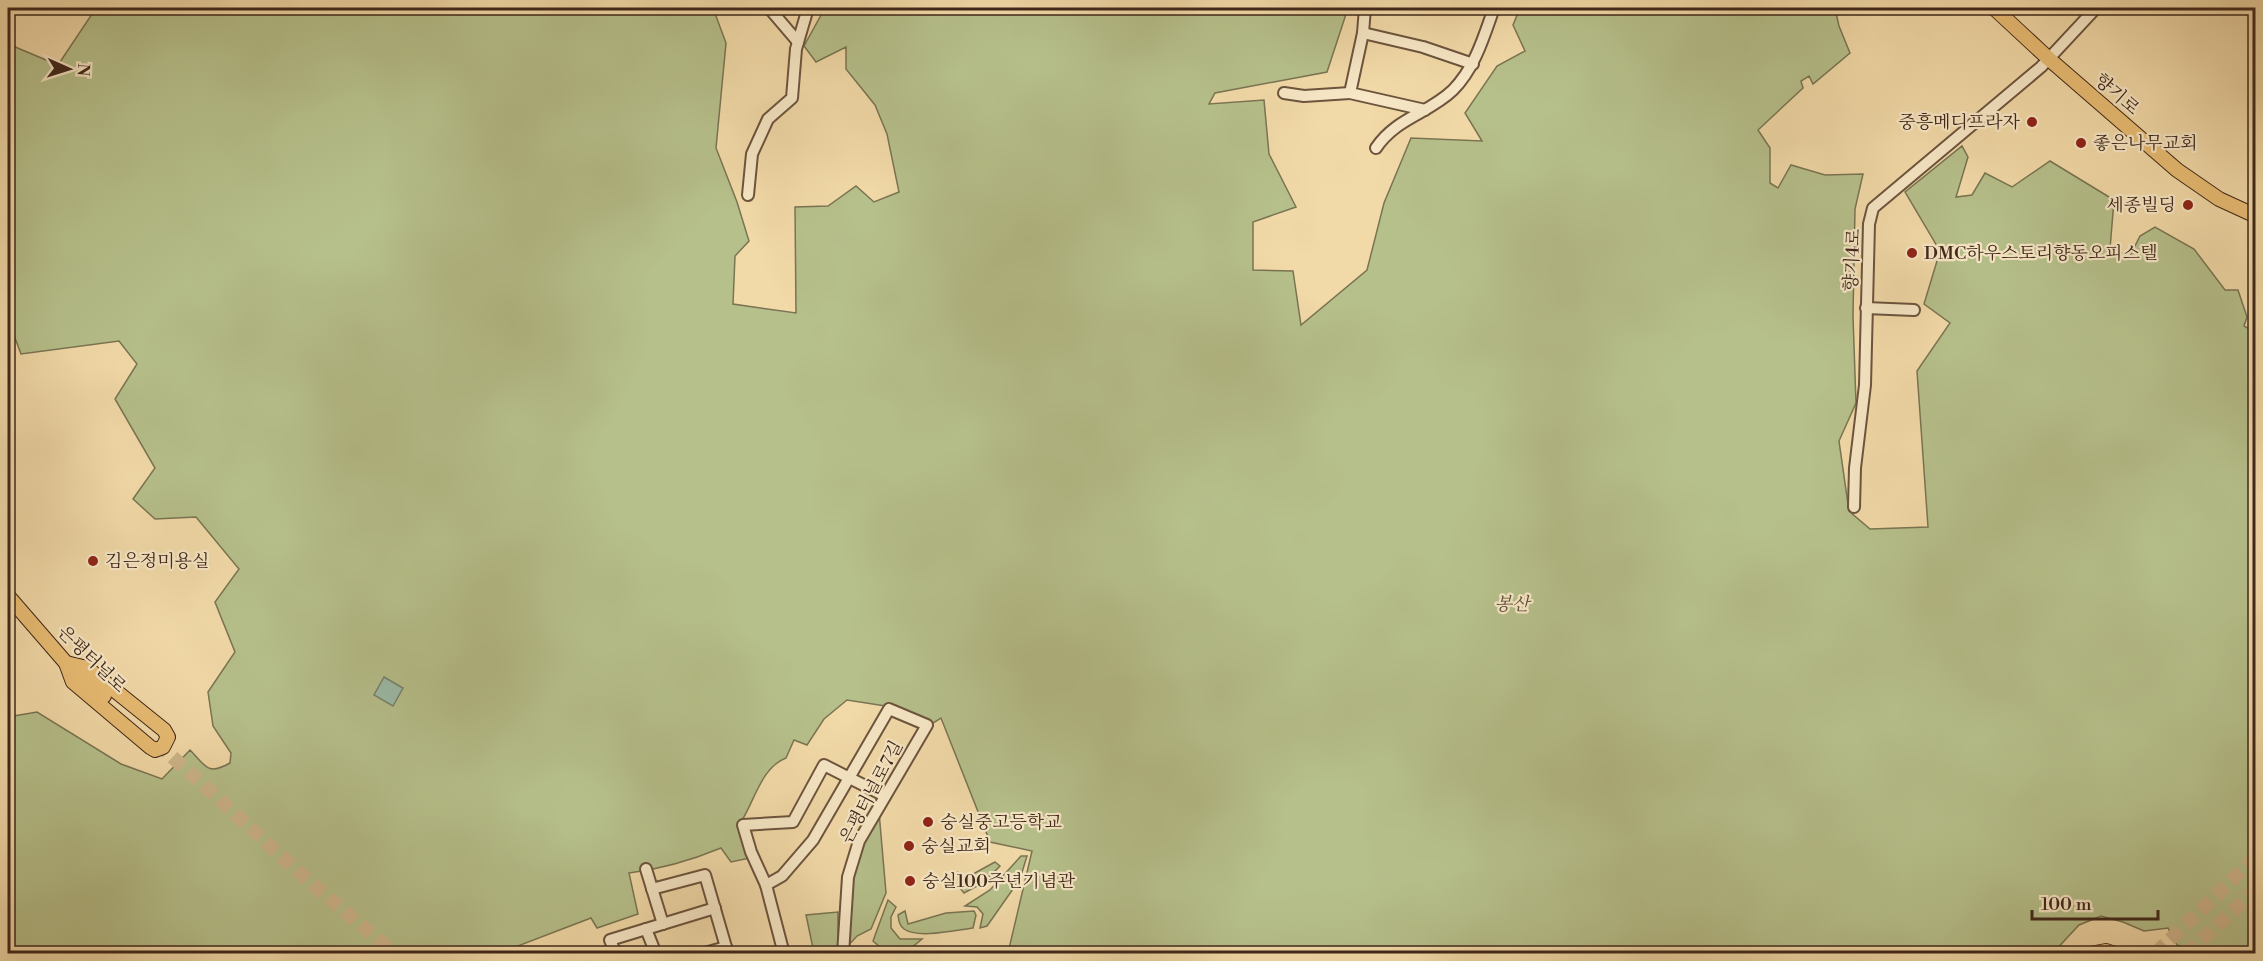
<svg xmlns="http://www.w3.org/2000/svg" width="2263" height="961" font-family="'Libre Bodoni','Noto Serif KR',serif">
  <rect width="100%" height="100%" fill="#f2daa8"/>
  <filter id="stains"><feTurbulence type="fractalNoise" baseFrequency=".00333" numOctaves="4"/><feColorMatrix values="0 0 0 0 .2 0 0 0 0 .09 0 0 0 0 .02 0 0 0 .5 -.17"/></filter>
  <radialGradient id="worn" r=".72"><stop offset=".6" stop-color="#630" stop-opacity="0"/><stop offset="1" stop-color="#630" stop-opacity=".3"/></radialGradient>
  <g fill="#b6c08b" stroke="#7a7453" stroke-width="1.5">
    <path d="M 96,8 L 713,8 L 726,43 L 716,148 L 737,202 L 749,241 L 735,256 L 733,304 L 796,313 L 795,207 L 828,206 L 856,186 L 874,202 L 899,192 L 887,134 L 875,105 L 846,69 L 846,47 L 816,62 L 804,46 L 825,8 L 1348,8 L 1327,72 L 1215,93 L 1209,104 L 1264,100 L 1269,154 L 1296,207 L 1253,222 L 1253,270 L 1293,271 L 1301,325 L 1367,270 L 1384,203 L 1411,138 L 1482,141 L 1465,113 L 1497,66 L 1525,51 L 1513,25 L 1520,8 L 1835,8 L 1839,26 L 1850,53 L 1813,84 L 1809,76 L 1801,81 L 1803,88 L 1758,130 L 1770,148 L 1770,183 L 1778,188 L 1791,165 L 1825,175 L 1863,174 L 1855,209 L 1853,316 L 1856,403 L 1839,441 L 1849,511 L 1870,529 L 1928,527 L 1917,371 L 1950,323 L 1924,304 L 1940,251 L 1905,192 L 1962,146 L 1968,157 L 1956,197 L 1972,195 L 1985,173 L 2012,187 L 2050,161 L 2114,200 L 2110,249 L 2130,256 L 2140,236 L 2155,227 L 2194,249 L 2225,290 L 2238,290 L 2247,317 L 2244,326 L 2251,330 L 2255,329 L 2255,953 L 2199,953 L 2177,945 L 2168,928 L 2144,931 L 2123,922 L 2101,916 L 2079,925 L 2052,954 L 1008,953 L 1032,851 L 990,842 L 941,718 L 930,725 L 892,707 L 847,700 L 824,719 L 807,745 L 794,740 L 786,758 C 760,768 754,804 739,825 L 750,858 L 731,862 L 721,848 C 692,860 661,869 629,873 L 638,914 L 597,928 L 591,918 L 497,954 L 8,953 L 8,717 L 37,712 L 121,764 L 162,779 L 190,750 C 206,766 207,776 230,763 L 231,753 L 213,726 L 208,692 L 235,652 L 215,602 L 239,569 L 196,517 L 155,519 L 133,499 L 155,468 L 115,399 L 137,364 L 119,341 L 21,354 L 15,338 L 8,331 L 8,44 L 58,65 Z"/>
    <polygon points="879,812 886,893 871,929 857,936 846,948 851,880 862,840"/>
    <polygon points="1021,856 1027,856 1020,879 987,926 980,928 983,914 977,907 965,906 990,890"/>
    <polygon points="995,862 1000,866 983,883 964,893 959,887 958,873 964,879"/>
    <polygon points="888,900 896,907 891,917 891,928 900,939 922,939 905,953 887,953 873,941"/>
    <path d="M 905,911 L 908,924 L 946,913 L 974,911 L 976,915 L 973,928 C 956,930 918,939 904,929 C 899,925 899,921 898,915 Z"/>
    <polygon points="838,912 838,953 814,953 806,915"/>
  </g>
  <polygon fill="#9bbba7" stroke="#76806f" stroke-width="1.5" points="384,677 403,688 393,706 374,695"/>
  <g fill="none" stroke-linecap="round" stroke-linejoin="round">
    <g stroke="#ceb68c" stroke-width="14" stroke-dasharray="14 7" stroke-linecap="butt">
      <polyline points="157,743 311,883 396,954"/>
      <polyline points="2155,954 2256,857"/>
      <polyline points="2186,954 2256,890"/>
    </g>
    <defs>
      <g id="minor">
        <polyline points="769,8 798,42"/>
        <polyline points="1365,8 1363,33 1350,93 1425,110"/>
        <polyline points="1363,33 1423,47 1473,64"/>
        <polyline points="1284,93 1304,96 1350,93"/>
        <path d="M 1376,148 C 1396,118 1428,114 1453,90 C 1475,68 1484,36 1494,8"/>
        <polyline points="748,195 752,154 768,119 792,98 796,49 808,8"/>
        <polyline points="1866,308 1914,310"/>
        <polyline points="1854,507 1855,468 1865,385 1869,224 1873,208 2041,67 2096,8"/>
        <polyline points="646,869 663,924"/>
        <polyline points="766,885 782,876 813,840 889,709 927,725 859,841 848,877 843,954"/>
        <polyline points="652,889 705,875 728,954"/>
        <polyline points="646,929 656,954"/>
        <polyline points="616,954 610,940 715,908"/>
        <polyline points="701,954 726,947"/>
        <polyline points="784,954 766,885 751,852 743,825 793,822 824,765 885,796"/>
      </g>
      <g id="major">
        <polyline points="1994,8 2049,59 2177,170 2219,199 2256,216"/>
        <polyline points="8,596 66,663 104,696"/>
        <polygon points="66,663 87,668 164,730 168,737 163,747 155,750 150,747 73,682"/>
        <polyline points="2090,954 2106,951 2115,954"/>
      </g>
    </defs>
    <use href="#minor" stroke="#6c543e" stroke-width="14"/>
    <use href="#major" stroke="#3f271b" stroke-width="16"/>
    <use href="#minor" stroke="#f7e7c6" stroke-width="10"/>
    <use href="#major" stroke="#e9bd74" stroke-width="14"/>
  </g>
  <g fill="#8f2418" stroke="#f7e7c6" stroke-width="2">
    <circle cx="2032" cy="122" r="6"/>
    <circle cx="2081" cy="143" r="6"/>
    <circle cx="2188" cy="205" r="6"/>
    <circle cx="1912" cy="253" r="6"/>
    <circle cx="93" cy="561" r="6"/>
    <circle cx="928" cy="822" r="6"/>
    <circle cx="909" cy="846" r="6"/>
    <circle cx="910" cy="881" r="6"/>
  </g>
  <g text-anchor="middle" stroke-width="4.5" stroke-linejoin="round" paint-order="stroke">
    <g font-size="18" fill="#3f271b" stroke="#f7e7c6">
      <text transform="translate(2117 94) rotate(41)" y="6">향기로</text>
      <text transform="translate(1852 260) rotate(-87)" y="6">향기4로</text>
      <text transform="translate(92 659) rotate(44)" y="6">은평터널로</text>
      <text transform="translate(871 792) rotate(-62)" y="6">은평터널로7길</text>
    </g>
    <g font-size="18" fill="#3f271b" stroke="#f7e7c6" text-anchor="start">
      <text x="2020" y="128" text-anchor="end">중흥메디프라자</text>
      <text x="2093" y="149">좋은나무교회</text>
      <text x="2176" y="211" text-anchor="end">세종빌딩</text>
      <text x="1924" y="259">DMC하우스토리향동오피스텔</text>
      <text x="105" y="567">김은정미용실</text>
      <text x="940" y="828">숭실중고등학교</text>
      <text x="921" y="852">숭실교회</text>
      <text x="922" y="887">숭실100주년기념관</text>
    </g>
    <g font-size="18" font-style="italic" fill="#5d4d37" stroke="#f7e7c6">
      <text x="1512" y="610">봉산</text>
    </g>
  </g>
  <rect width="2263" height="961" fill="none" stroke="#f2daa8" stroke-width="30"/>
  <rect x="9" y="9" width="2245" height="943" fill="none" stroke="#3f271b" stroke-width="3"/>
  <rect x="15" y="15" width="2233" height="931" fill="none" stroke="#3f271b" stroke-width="1.5"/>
  <g transform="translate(69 69) rotate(93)" stroke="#f7e7c6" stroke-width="4.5" paint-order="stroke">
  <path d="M0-4.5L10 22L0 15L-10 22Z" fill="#3f271b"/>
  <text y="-9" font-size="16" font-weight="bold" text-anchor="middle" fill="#3f271b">N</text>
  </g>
  <path d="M2032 910v9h126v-9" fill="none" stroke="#3f271b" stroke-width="3"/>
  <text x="2041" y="910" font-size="18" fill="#3f271b" stroke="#f7e7c6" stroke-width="4.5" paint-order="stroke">100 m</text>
  <rect width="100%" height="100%" filter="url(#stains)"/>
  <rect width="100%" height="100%" fill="url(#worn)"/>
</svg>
